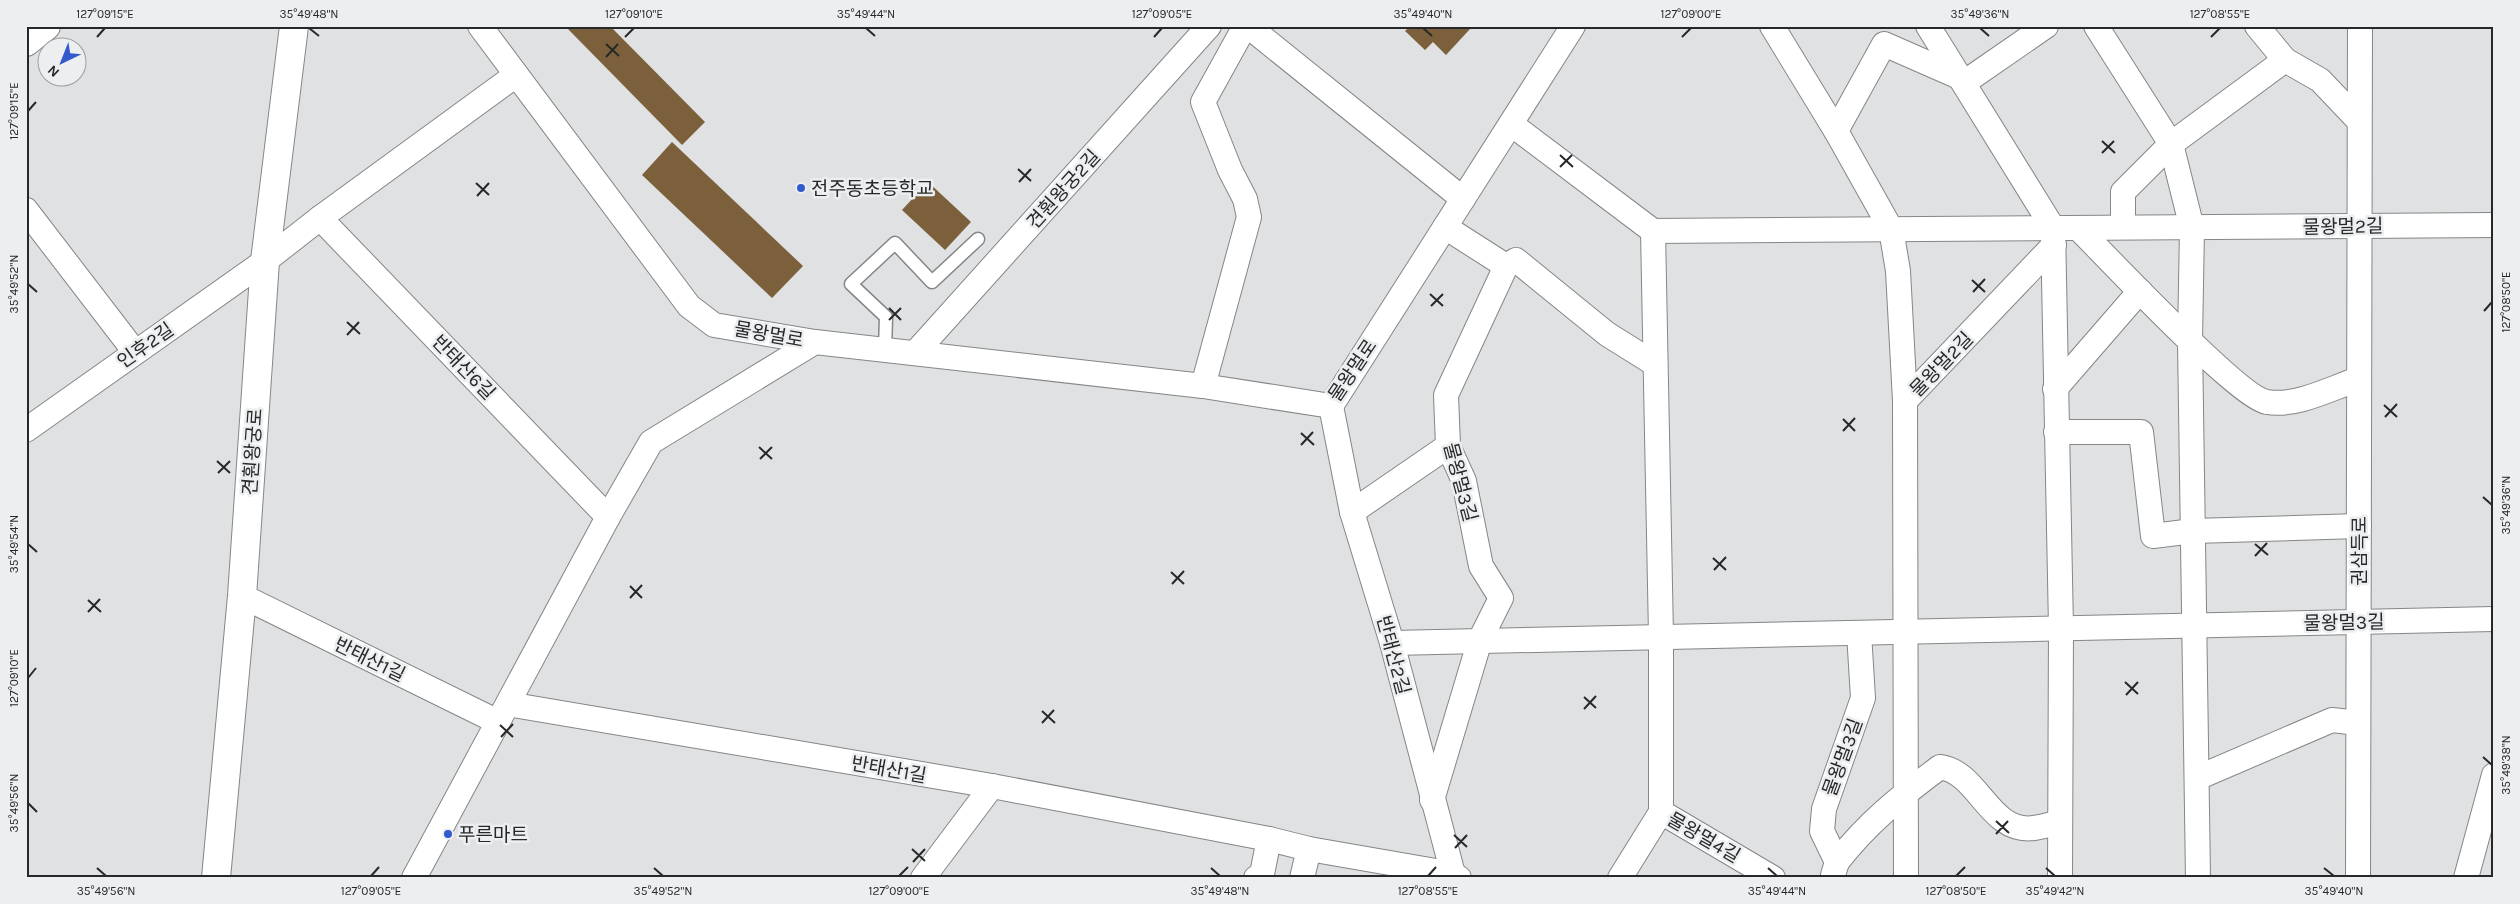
<svg xmlns="http://www.w3.org/2000/svg" width="2520" height="904" font-family="Karla,'Noto Sans KR',sans-serif">
  <rect width="100%" height="100%" fill="#dfe1e2"/>
  <g fill="#7c603b">
    <polygon points="565,26 610,26 705,122 682,145"/>
    <polygon points="1410,26 1467,26 1470,29 1446,55 1433,42 1425,50 1405,31"/>
    <polygon points="672,142 803,266 772,298 642,175"/>
    <polygon points="928,182 971,222 945,250 902,210"/>
  </g>
  <g fill="none" stroke-linecap="round" stroke-linejoin="round">
    <defs>
      <polyline id="service" points="885,350 886,317 851,284 895,243 932,282 978,239"/>
      <g id="minor">
        <polyline points="480,26 689,306 714,325 815,342 1203,386 1331,406 1573,26"/>
        <polyline points="1248,26 1463,199"/>
        <polyline points="1772,26 1836,131 1891,229 1898,271 1905,401 1906,878"/>
        <polyline points="1928,26 2053,228 2061,628 2060,878"/>
        <polyline points="2096,26 2171,144 2192,228 2190,341 2198,878"/>
        <polyline points="2257,26 2285,60 2320,80 2359,121"/>
        <polyline points="1965,82 2046,26"/>
        <polyline points="1511,124 1653,231 2494,225"/>
        <polyline points="1836,131 1884,44 1957,76"/>
        <polyline points="26,210 135,352"/>
        <polyline points="320,218 608,517"/>
        <polyline points="2123,226 2123,192 2171,144 2285,60"/>
        <polyline points="1445,227 1506,266 1516,260 1607,334 1655,364"/>
        <path d="M 2078,228 C 2106,256 2239,398 2267,402 C 2297,407 2331,388 2359,379"/>
        <polyline points="1653,231 1661,636 1661,812"/>
        <polyline points="916,352 1209,26"/>
        <polyline points="1203,386 1249,217 1245,199 1230,170 1203,102 1245,26"/>
        <polyline points="2055,389 2140,291"/>
        <polyline points="1905,401 2054,245"/>
        <polyline points="1331,406 1352,512 1392,643 1453,874 1450,878"/>
        <polyline points="26,430 265,261 320,218 516,75"/>
        <polyline points="2056,432 2141,432 2153,536 2193,531 2359,526"/>
        <polyline points="1352,512 1448,446"/>
        <polyline points="242,596 498,722"/>
        <polyline points="1392,643 2494,619"/>
        <polyline points="508,704 992,786 1269,839 1309,849 1453,874 1459,878"/>
        <polyline points="2197,778 2332,720 2358,723"/>
        <polyline points="1432,800 1480,640 1501,598 1481,566 1464,481 1448,446 1446,395 1506,266"/>
        <polyline points="1661,812 1773,878"/>
        <path d="M 1837,862 C 1868,822 1900,797 1940,767 C 1979,772 1989,834 2034,828 C 2042,827 2052,824 2060,822"/>
        <polyline points="1833,875 1837,862 1822,831 1824,809 1863,698 1859,633"/>
        <polyline points="414,878 608,517 651,442 815,342"/>
        <polyline points="923,878 992,786"/>
        <polyline points="1256,878 1262,874 1269,839"/>
        <polyline points="1302,878 1309,849"/>
        <polyline points="1620,878 1661,812"/>
        <polyline points="2358,878 2360,26"/>
        <polyline points="2466,878 2494,775"/>
      </g>
      <g id="tertiary">
        <polyline points="26,42 46,26"/>
        <polyline points="216,878 242,596 265,261 294,26"/>
      </g>
    </defs>
    <use href="#service" stroke="#848687" stroke-width="15"/>
    <use href="#minor" stroke="#848687" stroke-width="26"/>
    <use href="#tertiary" stroke="#848687" stroke-width="30"/>
    <use href="#service" stroke="#fff" stroke-width="12"/>
    <use href="#minor" stroke="#fff" stroke-width="24"/>
    <use href="#tertiary" stroke="#fff" stroke-width="28"/>
  </g>
  <path fill="none" stroke="#272829" stroke-width="2" d="M 309,28 L 319,36M 866,28 L 875,36M 1423,28 L 1432,36M 1980,28 L 1989,36M 97,37 L 105,28M 625,37 L 634,28M 1154,37 L 1162,28M 1682,37 L 1691,28M 2211,37 L 2220,28M 606,44 L 619,56M 606,57 L 618,44M 28,111 L 36,102M 2102,141 L 2115,153M 2102,153 L 2114,141M 1560,155 L 1573,167M 1560,167 L 1572,155M 1018,169 L 1031,181M 1019,182 L 1031,169M 476,183 L 489,195M 477,196 L 489,183M 1972,280 L 1985,292M 28,284 L 37,292M 1973,292 L 1985,279M 1430,294 L 1443,306M 1431,306 L 1443,294M 889,308 L 901,320M 2484,311 L 2492,302M 889,320 L 901,308M 347,322 L 360,334M 347,335 L 359,322M 2384,405 L 2397,417M 2385,417 L 2397,404M 1843,419 L 1855,431M 1843,431 L 1855,418M 1301,433 L 1314,445M 1301,445 L 1313,432M 759,447 L 772,459M 760,459 L 772,447M 217,461 L 230,473M 218,473 L 230,461M 2483,497 L 2492,505M 28,544 L 37,552M 2255,544 L 2268,555M 2255,556 L 2267,543M 1713,558 L 1726,570M 1714,570 L 1726,557M 1171,572 L 1184,584M 1172,584 L 1184,571M 630,586 L 642,598M 630,598 L 642,585M 88,600 L 101,612M 88,612 L 100,599M 28,678 L 36,668M 2125,682 L 2138,694M 2126,695 L 2138,682M 1584,697 L 1596,708M 1584,709 L 1596,696M 1042,711 L 1055,723M 1042,723 L 1054,710M 500,725 L 513,737M 501,737 L 513,724M 2483,757 L 2492,765M 28,803 L 37,812M 1996,821 L 2009,833M 1996,834 L 2008,821M 1454,835 L 1467,847M 1455,848 L 1467,835M 912,849 L 925,861M 913,862 L 925,849M 97,868 L 106,876M 654,868 L 663,876M 1211,868 L 1220,876M 1768,868 L 1777,876M 2046,868 L 2055,876M 2324,868 L 2334,876M 371,876 L 379,867M 899,876 L 908,867M 1428,876 L 1436,867M 1956,876 L 1965,867"/>
  <g fill="#325aca" stroke="#eceeef" stroke-width="2">
    <circle cx="801" cy="188" r="5"/>
    <circle cx="448" cy="834" r="5"/>
  </g>
  <g text-anchor="middle" stroke-width="5" stroke-linejoin="round" paint-order="stroke">
    <g font-size="19" fill="#272829" stroke="#eceeef" text-anchor="start">
      <text x="811" y="195">전주동초등학교</text>
      <text x="458" y="841">푸른마트</text>
    </g>
    <g font-size="19" fill="#272829" stroke="#eceeef">
      <text transform="translate(1063 189) rotate(-48)" y="7">견훤왕궁2길</text>
      <text transform="translate(2343 226) rotate(-1)" y="7">물왕멀2길</text>
      <text transform="translate(769 334) rotate(10)" y="7">물왕멀로</text>
      <text transform="translate(145 345) rotate(-35)" y="7">인후2길</text>
      <text transform="translate(1941 364) rotate(-46)" y="7">물왕멀2길</text>
      <text transform="translate(464 367) rotate(46)" y="7">반태산6길</text>
      <text transform="translate(1352 370) rotate(-56)" y="7">물왕멀로</text>
      <text transform="translate(252 452) rotate(-86)" y="7">견훤왕궁로</text>
      <text transform="translate(1461 482) rotate(75)" y="7">물왕멀3길</text>
      <text transform="translate(2359 551) rotate(-90)" y="7">권삼득로</text>
      <text transform="translate(2344 622) rotate(-1)" y="7">물왕멀3길</text>
      <text transform="translate(1394 655) rotate(75)" y="7">반태산2길</text>
      <text transform="translate(370 659) rotate(26)" y="7">반태산1길</text>
      <text transform="translate(1842 757) rotate(-70)" y="7">물왕멀3길</text>
      <text transform="translate(889 769) rotate(10)" y="7">반태산1길</text>
      <text transform="translate(1704 837) rotate(30)" y="7">물왕멀4길</text>
    </g>
  </g>
  <rect width="2520" height="904" fill="none" stroke="#eceeef" stroke-width="55"/>
  <g transform="translate(62 62) rotate(223)"><circle r="24" fill="#eceeef" stroke="#9d9fa0"/>
  <path d="M0-4L9 19L0 12L-9 19Z" fill="#325aca"/>
  <text y="-8" font-size="14" font-weight="bold" text-anchor="middle" fill="#272829">N</text>
  </g>
  <rect x="28" y="28" width="2464" height="848" fill="none" stroke="#272829" stroke-width="2"/>
  <g font-size="12" text-anchor="middle" fill="#272829">
    <text x="105" y="18">127°09'15"E</text>
    <text x="309" y="18">35°49'48"N</text>
    <text x="634" y="18">127°09'10"E</text>
    <text x="866" y="18">35°49'44"N</text>
    <text x="1162" y="18">127°09'05"E</text>
    <text x="1423" y="18">35°49'40"N</text>
    <text x="1691" y="18">127°09'00"E</text>
    <text x="1980" y="18">35°49'36"N</text>
    <text x="2220" y="18">127°08'55"E</text>
    <text transform="translate(14 111) rotate(-90)" y="4">127°09'15"E</text>
    <text transform="translate(14 284) rotate(-90)" y="4">35°49'52"N</text>
    <text transform="translate(2506 302) rotate(-90)" y="4">127°08'50"E</text>
    <text transform="translate(2506 505) rotate(-90)" y="4">35°49'36"N</text>
    <text transform="translate(14 544) rotate(-90)" y="4">35°49'54"N</text>
    <text transform="translate(14 678) rotate(-90)" y="4">127°09'10"E</text>
    <text transform="translate(2506 765) rotate(-90)" y="4">35°49'38"N</text>
    <text transform="translate(14 803) rotate(-90)" y="4">35°49'56"N</text>
    <text x="106" y="895">35°49'56"N</text>
    <text x="371" y="895">127°09'05"E</text>
    <text x="663" y="895">35°49'52"N</text>
    <text x="899" y="895">127°09'00"E</text>
    <text x="1220" y="895">35°49'48"N</text>
    <text x="1428" y="895">127°08'55"E</text>
    <text x="1777" y="895">35°49'44"N</text>
    <text x="1956" y="895">127°08'50"E</text>
    <text x="2055" y="895">35°49'42"N</text>
    <text x="2334" y="895">35°49'40"N</text>
  </g>
</svg>
